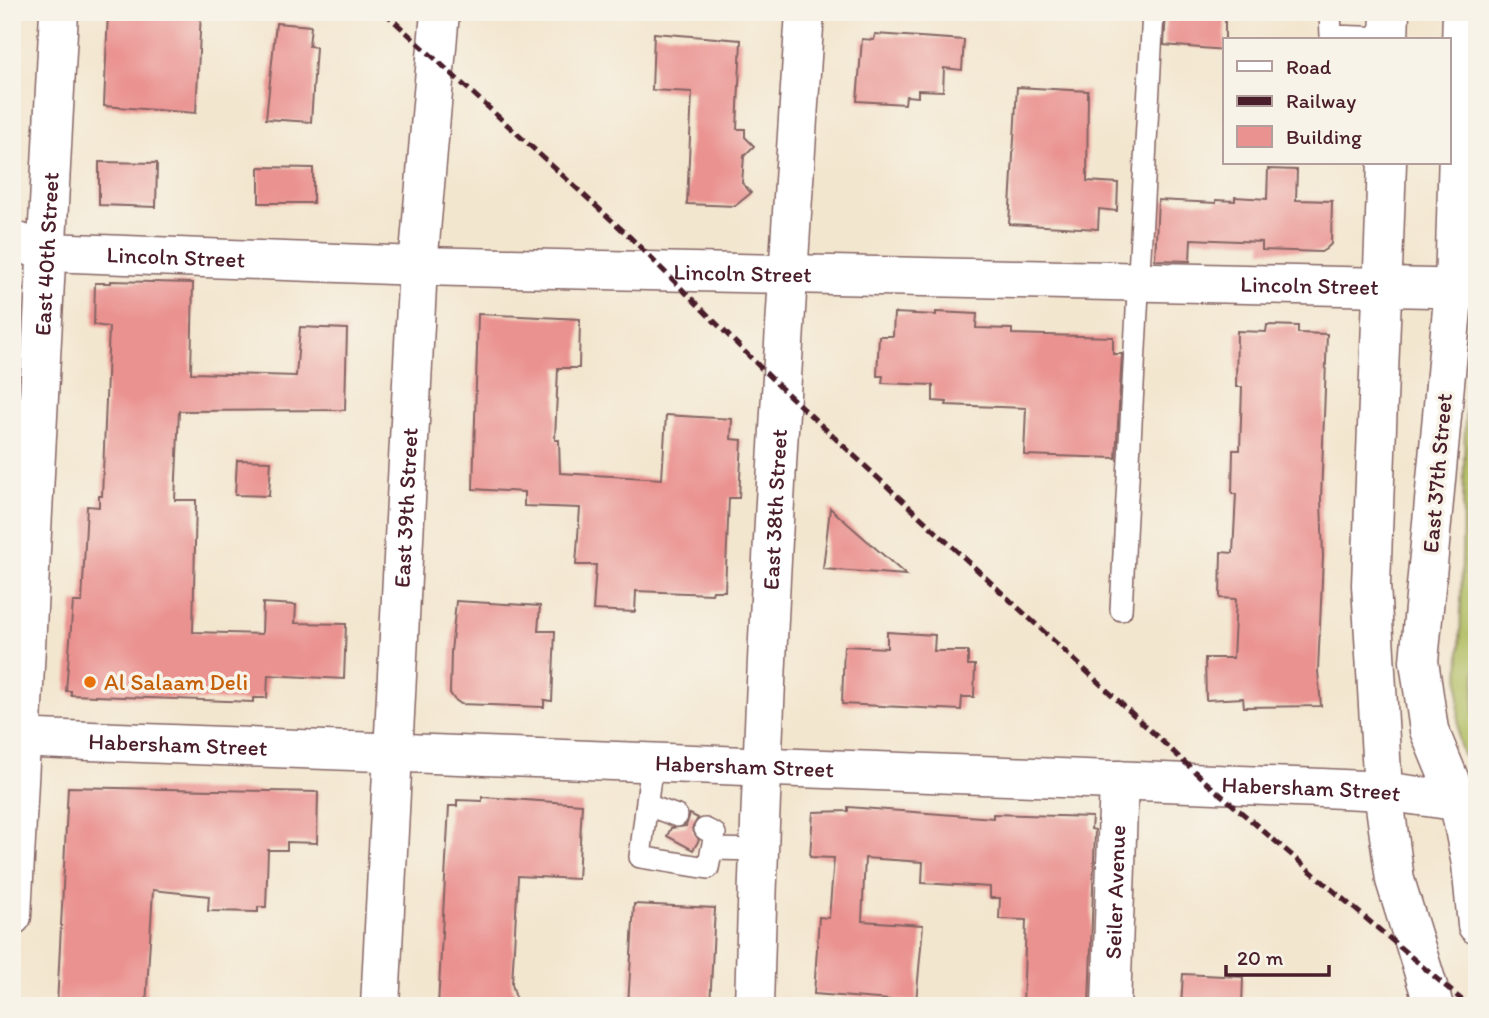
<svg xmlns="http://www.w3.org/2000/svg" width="1489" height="1018" font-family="Itim,sans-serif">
  <rect width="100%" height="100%" fill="#f7f3e8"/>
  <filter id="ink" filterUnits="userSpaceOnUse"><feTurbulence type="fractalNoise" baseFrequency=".0143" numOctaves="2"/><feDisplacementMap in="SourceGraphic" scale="14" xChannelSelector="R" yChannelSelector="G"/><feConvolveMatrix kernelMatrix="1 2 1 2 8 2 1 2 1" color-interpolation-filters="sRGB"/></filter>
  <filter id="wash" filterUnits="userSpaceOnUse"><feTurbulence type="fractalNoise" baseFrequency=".00686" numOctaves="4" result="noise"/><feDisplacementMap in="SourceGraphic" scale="28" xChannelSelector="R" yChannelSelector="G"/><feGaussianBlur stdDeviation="1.57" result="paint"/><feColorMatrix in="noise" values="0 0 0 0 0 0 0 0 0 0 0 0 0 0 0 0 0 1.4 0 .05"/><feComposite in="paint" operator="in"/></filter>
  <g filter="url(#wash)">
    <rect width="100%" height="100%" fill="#f3e6cf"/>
    <polygon fill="#afbc5e" stroke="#7c6e44" stroke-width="2" points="1467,328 1477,328 1477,637 1471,765 1463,755 1458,739"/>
    <g id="blocks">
      <g fill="#ea9290">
        <polygon points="108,12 201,12 196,113 104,106"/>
        <polygon points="1166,12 1225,12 1225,50 1164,45"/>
        <polygon points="276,23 311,26 309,46 316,47 311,122 266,119"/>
        <polygon points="654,33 741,40 737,129 745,129 745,137 754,146 744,156 742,183 751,193 735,206 687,204 692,92 652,90"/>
        <polygon points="875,34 964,40 962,70 944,68 943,91 918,90 918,97 906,96 905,104 857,101 862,39 874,40"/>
        <polygon points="1017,87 1088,91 1087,181 1118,183 1117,211 1099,209 1098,229 1009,224"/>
        <polygon points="99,162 157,163 156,207 99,205"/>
        <polygon points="259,167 313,168 313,203 259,203"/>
        <polygon points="1268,169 1297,170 1296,200 1332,201 1331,244 1326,249 1321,252 1262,250 1262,242 1191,239 1190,261 1155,260 1158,200 1216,203 1216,200 1235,201 1235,197 1267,199"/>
        <polygon points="111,281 193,283 191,373 296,376 300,327 347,329 345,410 179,411 175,500 196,500 193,632 262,634 263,603 296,605 295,623 346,624 344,679 268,675 267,698 253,698 253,702 71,695 71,691 66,691 73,602 82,602 87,506 99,507 99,496 102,496 109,327 94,325 95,283 111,283"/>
        <polygon points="936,312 977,314 976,328 1012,329 1012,334 1113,337 1113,354 1122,354 1116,458 1024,455 1026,408 946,405 947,402 933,401 933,385 882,383 883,376 877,376 879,336 893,336 894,313 936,315"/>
        <polygon points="478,314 580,319 579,368 558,368 555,440 559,440 560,473 662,479 666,415 732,419 731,439 742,440 739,498 729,498 725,591 713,591 712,594 636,591 635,612 593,610 596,565 576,565 580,508 524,506 524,492 473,489"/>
        <polygon points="1267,325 1298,326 1298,333 1327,334 1321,499 1323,557 1318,671 1321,706 1244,707 1243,698 1206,700 1205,658 1233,658 1236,599 1220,598 1221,552 1233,553 1236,494 1232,494 1233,450 1240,450 1242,387 1236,387 1237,331 1266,332"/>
        <polygon points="237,460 271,461 269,496 235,495"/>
        <polygon points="830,508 906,575 823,569"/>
        <polygon points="456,601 540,606 538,631 555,631 552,701 544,700 544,707 461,704 454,699 450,693 451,652"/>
        <polygon points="887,632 935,635 934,651 968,651 968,665 975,665 974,697 962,697 961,710 842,704 844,646 887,648"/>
        <polygon points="68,787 318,792 317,843 287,842 287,850 268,850 266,907 258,907 258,912 208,911 209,896 153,890 146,1006 57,1006"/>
        <polygon points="482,797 582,804 578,879 518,876 512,984 518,1006 438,1006 449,806 457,806 457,800 482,801"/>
        <polygon points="848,807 993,818 993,814 1092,817 1091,829 1095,830 1089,1006 1023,1006 1026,920 999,919 1000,898 990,898 990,887 922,883 923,862 865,858 862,921 923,925 916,1002 814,994 819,917 829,918 834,858 810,857 813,812 848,811"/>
        <polygon points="690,814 698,818 692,829 699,840 693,850 667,836 671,828 686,826"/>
        <polygon points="634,904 715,908 710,1006 628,1006"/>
        <polygon points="1183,974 1243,977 1242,1006 1181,1006"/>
      </g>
    </g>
  </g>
  <g filter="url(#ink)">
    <use href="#blocks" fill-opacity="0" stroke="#856564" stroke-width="2"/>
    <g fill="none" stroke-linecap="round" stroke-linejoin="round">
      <defs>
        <g id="lane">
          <polyline points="1330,12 1331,36 1390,38"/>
          <polyline points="1121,610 1153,12"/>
          <polyline points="652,762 640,857 708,868 715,834 705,829"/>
          <polyline points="647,805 677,816"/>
          <polyline points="714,849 758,850"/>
        </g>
        <g id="street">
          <path id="s1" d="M 12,240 L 47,252 L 418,266 L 1477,289"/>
          <path id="s2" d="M 12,916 L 59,12"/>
          <path id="s3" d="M 380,1006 L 418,266 L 440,12"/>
          <path id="s4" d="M 754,1006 C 763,674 783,343 805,12"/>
          <path id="s5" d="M 1111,1006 L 1119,780"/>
        </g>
        <g id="secondary">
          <polyline points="1462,12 1454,288 1419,661 1429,730 1459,803 1471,864 1477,925"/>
          <polyline points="1389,40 1390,12"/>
          <polyline points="1387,163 1371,585 1383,791 1395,880 1434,1006"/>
          <path id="s6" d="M 12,738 L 1322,788 L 1383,791 L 1477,804"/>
        </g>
      </defs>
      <use href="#lane" stroke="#856564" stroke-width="24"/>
      <use href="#street" stroke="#856564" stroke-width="41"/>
      <use href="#secondary" stroke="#856564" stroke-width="41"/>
      <use href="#lane" stroke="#fff" stroke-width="21"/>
      <use href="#street" stroke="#fff" stroke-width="38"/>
      <use href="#secondary" stroke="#fff" stroke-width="38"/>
      <polyline stroke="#4a1f2b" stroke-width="5" stroke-dasharray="10 5" stroke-linecap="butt" points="384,12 630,237 780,387 1207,783 1469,1006"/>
    </g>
  </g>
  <circle fill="#e8710a" stroke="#f7f3e8" stroke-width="2.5" cx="90" cy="682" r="7"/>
  <g text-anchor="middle" stroke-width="7" stroke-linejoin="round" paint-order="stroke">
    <g font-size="23" fill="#4a1f2b" stroke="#f7f3e8">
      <text dy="8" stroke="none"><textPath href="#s2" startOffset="663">East 40th Street</textPath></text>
      <text dy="8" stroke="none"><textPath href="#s1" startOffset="166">Lincoln Street</textPath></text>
      <text dy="8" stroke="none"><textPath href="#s1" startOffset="733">Lincoln Street</textPath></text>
      <text dy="8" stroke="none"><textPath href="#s1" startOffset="1300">Lincoln Street</textPath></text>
      <text transform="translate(1437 473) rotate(-85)" y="8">East 37th Street</text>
      <text dy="8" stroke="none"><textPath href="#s3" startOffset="499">East 39th Street</textPath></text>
      <text dy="8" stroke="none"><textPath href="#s4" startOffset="497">East 38th Street</textPath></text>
      <text dy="8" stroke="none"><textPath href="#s6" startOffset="166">Habersham Street</textPath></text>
      <text dy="8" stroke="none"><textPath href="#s6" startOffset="733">Habersham Street</textPath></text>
      <text dy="8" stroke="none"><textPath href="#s6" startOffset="1300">Habersham Street</textPath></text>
      <text dy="8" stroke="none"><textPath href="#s5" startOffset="114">Seiler Avenue</textPath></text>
    </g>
    <g font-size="23" fill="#c56008" stroke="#f7f3e8" text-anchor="start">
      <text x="104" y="690">Al Salaam Deli</text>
    </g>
  </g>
  <rect width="1489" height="1018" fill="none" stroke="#f7f3e8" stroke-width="42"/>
  <rect x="1223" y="38" width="228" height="126" fill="#f7f3e8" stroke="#b29e9c" stroke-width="2"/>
  <rect x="1237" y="61" width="35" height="10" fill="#ffffff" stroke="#b29e9c" stroke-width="2"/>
  <text x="1286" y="74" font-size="21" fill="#4a1f2b">Road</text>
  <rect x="1237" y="96" width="35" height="10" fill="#4a1f2b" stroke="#b29e9c" stroke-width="2"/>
  <text x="1286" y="108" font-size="21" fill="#4a1f2b">Railway</text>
  <rect x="1237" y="126" width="35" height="21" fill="#ea9290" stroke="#b29e9c" stroke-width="2"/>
  <text x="1286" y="144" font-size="21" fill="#4a1f2b">Building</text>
  <path d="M1226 965v10h103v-10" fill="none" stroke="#4a1f2b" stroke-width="3.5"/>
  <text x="1237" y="965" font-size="21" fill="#4a1f2b" stroke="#f7f3e8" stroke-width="5" paint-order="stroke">20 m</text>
</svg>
